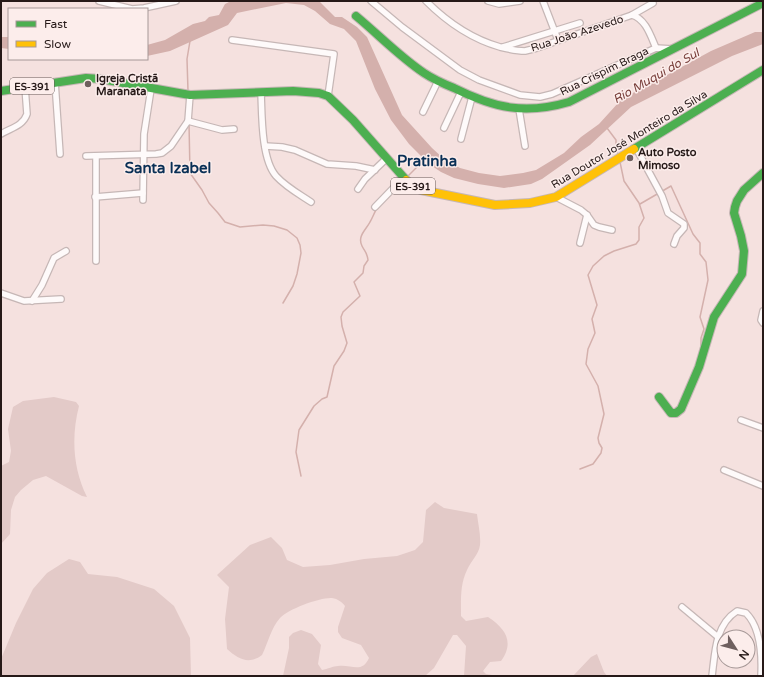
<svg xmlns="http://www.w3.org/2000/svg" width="764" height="677" font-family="'Varela Round',sans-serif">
  <rect width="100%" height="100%" fill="#f5e1df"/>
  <g fill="#e3cac8">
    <path d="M 54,397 L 76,402 L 79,406 C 71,437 73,469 87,497 L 82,496 L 46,476 L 33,480 L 21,490 L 15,497 L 11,510 L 10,534 L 1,544 L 1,466 L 9,462 L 11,451 L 8,429 L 13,407 L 23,401 Z"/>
    <path d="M 435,502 L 444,508 L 477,514 C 478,524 481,535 480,545 C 479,554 471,561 467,570 C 460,584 461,600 461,616 L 466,621 L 488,617 C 505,628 515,642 501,661 L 490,662 L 483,671 L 486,674 L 498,676 L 464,676 L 466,646 L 457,635 L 453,635 L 434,668 L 425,676 L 283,676 L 289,648 L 289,637 L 293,633 L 301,630 L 312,634 L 321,645 L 318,664 L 322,670 C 328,669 333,666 338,666 C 351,664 362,674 369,658 L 361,645 L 342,638 L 338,632 L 338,627 L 345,606 C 342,602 338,599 332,598 C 321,597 288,609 280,618 C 271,628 268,643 262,655 C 249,665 238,659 227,649 L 225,619 L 229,587 L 217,575 L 250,545 L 271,537 L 282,548 L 287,560 L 303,567 L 330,565 L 364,559 L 397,556 L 415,550 L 423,542 L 426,510 Z"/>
    <polygon points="69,559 80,562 88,574 117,577 154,589 174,606 190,638 191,676 1,676 1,659 16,623 33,589 47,573"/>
    <polygon points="597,654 604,672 607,676 573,676 591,657"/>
  </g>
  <g fill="#d4b0ac">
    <polygon points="231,1 319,1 335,17 342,17 357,27 367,37 402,115 432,148 444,159 460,168 479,173 500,176 523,173 536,170 564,153 581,137 599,124 619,102 639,89 656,81 711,51 755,32 763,32 763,44 732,56 631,107 590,145 542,179 531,184 504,188 478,184 454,178 441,172 429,164 409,144 391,120 375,89 356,41 344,29 330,24 315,11 304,5 286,3 237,13 228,25 170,51 147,56 147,45 165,40 193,24 205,21 209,17 219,15 225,4"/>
    <polygon points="1,37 9,37 9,49 1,48"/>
  </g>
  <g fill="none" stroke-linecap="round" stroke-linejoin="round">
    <g stroke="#d4b0ac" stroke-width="1.5">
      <polyline points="188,91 187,59 190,41"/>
      <polyline points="189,123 190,173 202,190 209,203 218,213 225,222 240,227 263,225 274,226 287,230 297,238 300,245 301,253 297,274 293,286 283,303"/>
      <polyline points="607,128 616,140 616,149 618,155"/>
      <polyline points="408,176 425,159"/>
      <polyline points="640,204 671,186 693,234 700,243 700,254 706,262 708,280 700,317 704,329 701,338 701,347"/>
      <polyline points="580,469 593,464 601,453 602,448 599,443 598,438 604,414 598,386 586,364 588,349 595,333 592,319 597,305 588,275 593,266 604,256 614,251 636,244 639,240 639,227 644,218 639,203 624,181 620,162"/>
      <path d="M 301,476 L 296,452 L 299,430 L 314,406 L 322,399 L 327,397 L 334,366 L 344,351 L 347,343 L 342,326 L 341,317 L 343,312 L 360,296 L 354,282 L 363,273 L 364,266 L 368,260 C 367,252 365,252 362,246 C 357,236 366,230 370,222 C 373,217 374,213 377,208"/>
    </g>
    <defs>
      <g id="street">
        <polyline points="99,1 132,9 144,8 176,1"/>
        <polyline points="371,1 402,27 460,70 479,80 520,95 540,97 552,94 656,48 673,49"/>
        <path d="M 426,1 C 447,22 472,39 500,47 C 508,49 516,51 525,51 C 529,50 533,49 537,48 L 632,15 C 646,19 651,37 656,48"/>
        <polyline points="488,1 499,4 520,1"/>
        <polyline points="543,1 558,40"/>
        <polyline points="632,15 653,3"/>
        <polyline points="232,40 334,54 328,96"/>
        <polyline points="503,47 580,23"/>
        <polyline points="55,82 60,154"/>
        <path d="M 261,92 C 262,114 261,159 276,176 C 286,187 299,194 311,202"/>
        <polyline points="519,109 525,146"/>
        <polyline points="423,112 438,81"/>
        <polyline points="188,121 222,130 234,129"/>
        <polyline points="444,128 461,92"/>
        <path d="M 1,134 C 11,128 23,126 27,114 L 25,87"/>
        <polyline points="461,139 472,97"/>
        <polyline points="265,146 282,147 295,150 327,164 356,166 375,170"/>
        <polyline points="636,148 662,196 668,213 684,224 684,228 677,236 674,244"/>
        <polyline points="86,156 156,154 162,153 171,146 188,121 190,95"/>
        <polyline points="96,156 96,261"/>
        <polyline points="358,189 365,179 387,158"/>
        <polyline points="95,197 143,193"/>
        <polyline points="556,197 581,210 587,215 594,225 599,227 612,230"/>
        <polyline points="143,200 144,134 151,89"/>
        <polyline points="375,207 404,177"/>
        <polyline points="580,243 587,215"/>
        <polyline points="1,293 24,301 61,299"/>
        <polyline points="32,301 42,285 54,258 66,251"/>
        <polyline points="763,311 761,320 763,323"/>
        <polyline points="741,420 763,428"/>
        <polyline points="724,470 763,486"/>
        <polyline points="682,607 718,637"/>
        <path d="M 712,676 C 715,653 715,625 737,611 L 746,613 C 761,628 762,656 761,676"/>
      </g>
      <g id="fast">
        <path d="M 356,16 C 379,35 400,57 424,73 C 433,79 444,84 454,88 C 494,108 525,115 569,102 L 763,3"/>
        <polyline points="1,91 86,78 101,79 190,95 293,91 319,93 328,96 353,120 406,180"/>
        <polyline points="634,149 763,70"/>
        <polyline points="659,397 671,413 676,413 681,409 699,367 714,317 742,274 744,251 741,236 734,213 735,207 737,201 744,190 763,173"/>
      </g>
      <polyline id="slow" points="406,180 413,186 421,190 495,205 530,203 556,197 634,149"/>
    </defs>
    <use href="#street" stroke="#c6b7b6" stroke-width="8"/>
    <use href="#fast" stroke="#c6b7b6" stroke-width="10"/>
    <use href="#slow" stroke="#c6b7b6" stroke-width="10"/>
    <use href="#street" stroke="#fefafa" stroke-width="5.5"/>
    <use href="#fast" stroke="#4caf50" stroke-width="8"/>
    <use href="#slow" stroke="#ffc107" stroke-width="8"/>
  </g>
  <g fill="#6e5f5e" stroke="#fcedeb" stroke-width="1.5">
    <circle cx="88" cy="84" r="4"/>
    <circle cx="630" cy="158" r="4"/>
  </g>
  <g text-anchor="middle" stroke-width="3" stroke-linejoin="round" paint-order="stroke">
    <g fill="#fcedeb" stroke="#665957" stroke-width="1">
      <rect x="10" y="78" width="44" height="16" rx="3"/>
      <rect x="391" y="178" width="44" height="16" rx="3"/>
    </g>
    <g font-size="10" font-weight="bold" fill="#261918">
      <text x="32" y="90">ES-391</text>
      <text x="413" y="190">ES-391</text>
    </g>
    <g font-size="11" fill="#261918" stroke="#fcedeb">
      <text transform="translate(577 33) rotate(-18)" y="4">Rua João Azevedo</text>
      <text transform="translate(604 71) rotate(-26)" y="4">Rua Crispim Braga</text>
      <text transform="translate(629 139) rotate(-31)" y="4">Rua Doutor José Monteiro da Silva</text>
    </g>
    <g font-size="11" font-weight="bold" fill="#261918" stroke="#fcedeb" text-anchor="start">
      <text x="96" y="82">Igreja Cristã<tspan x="96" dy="13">Maranata</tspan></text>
      <text x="638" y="156">Auto Posto<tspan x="638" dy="13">Mimoso</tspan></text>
    </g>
    <g font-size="12" font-style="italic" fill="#773d39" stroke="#fcedeb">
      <text transform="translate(656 76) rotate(-30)" y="4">Rio Muqui do Sul</text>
    </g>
    <g font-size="15" font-weight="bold" fill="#092f55" stroke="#fcedeb">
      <text x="427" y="166">Pratinha</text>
      <text x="168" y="173">Santa Izabel</text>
    </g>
  </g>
  <rect width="764" height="677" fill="none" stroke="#261918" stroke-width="4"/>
  <rect x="8" y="8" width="140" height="52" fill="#fcedeb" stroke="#a69897"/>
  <rect x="16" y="21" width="20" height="6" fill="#4caf50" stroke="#a69897"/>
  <text x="44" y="28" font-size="12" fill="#261918">Fast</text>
  <rect x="16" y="41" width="20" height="6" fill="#ffc107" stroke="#a69897"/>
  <text x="44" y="48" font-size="12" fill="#261918">Slow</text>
  <g transform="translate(736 649) rotate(126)"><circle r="19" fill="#fcedeb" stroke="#a69897"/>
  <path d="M0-3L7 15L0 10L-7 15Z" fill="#6e5f5e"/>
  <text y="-6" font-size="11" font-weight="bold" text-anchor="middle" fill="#261918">N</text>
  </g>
</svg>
